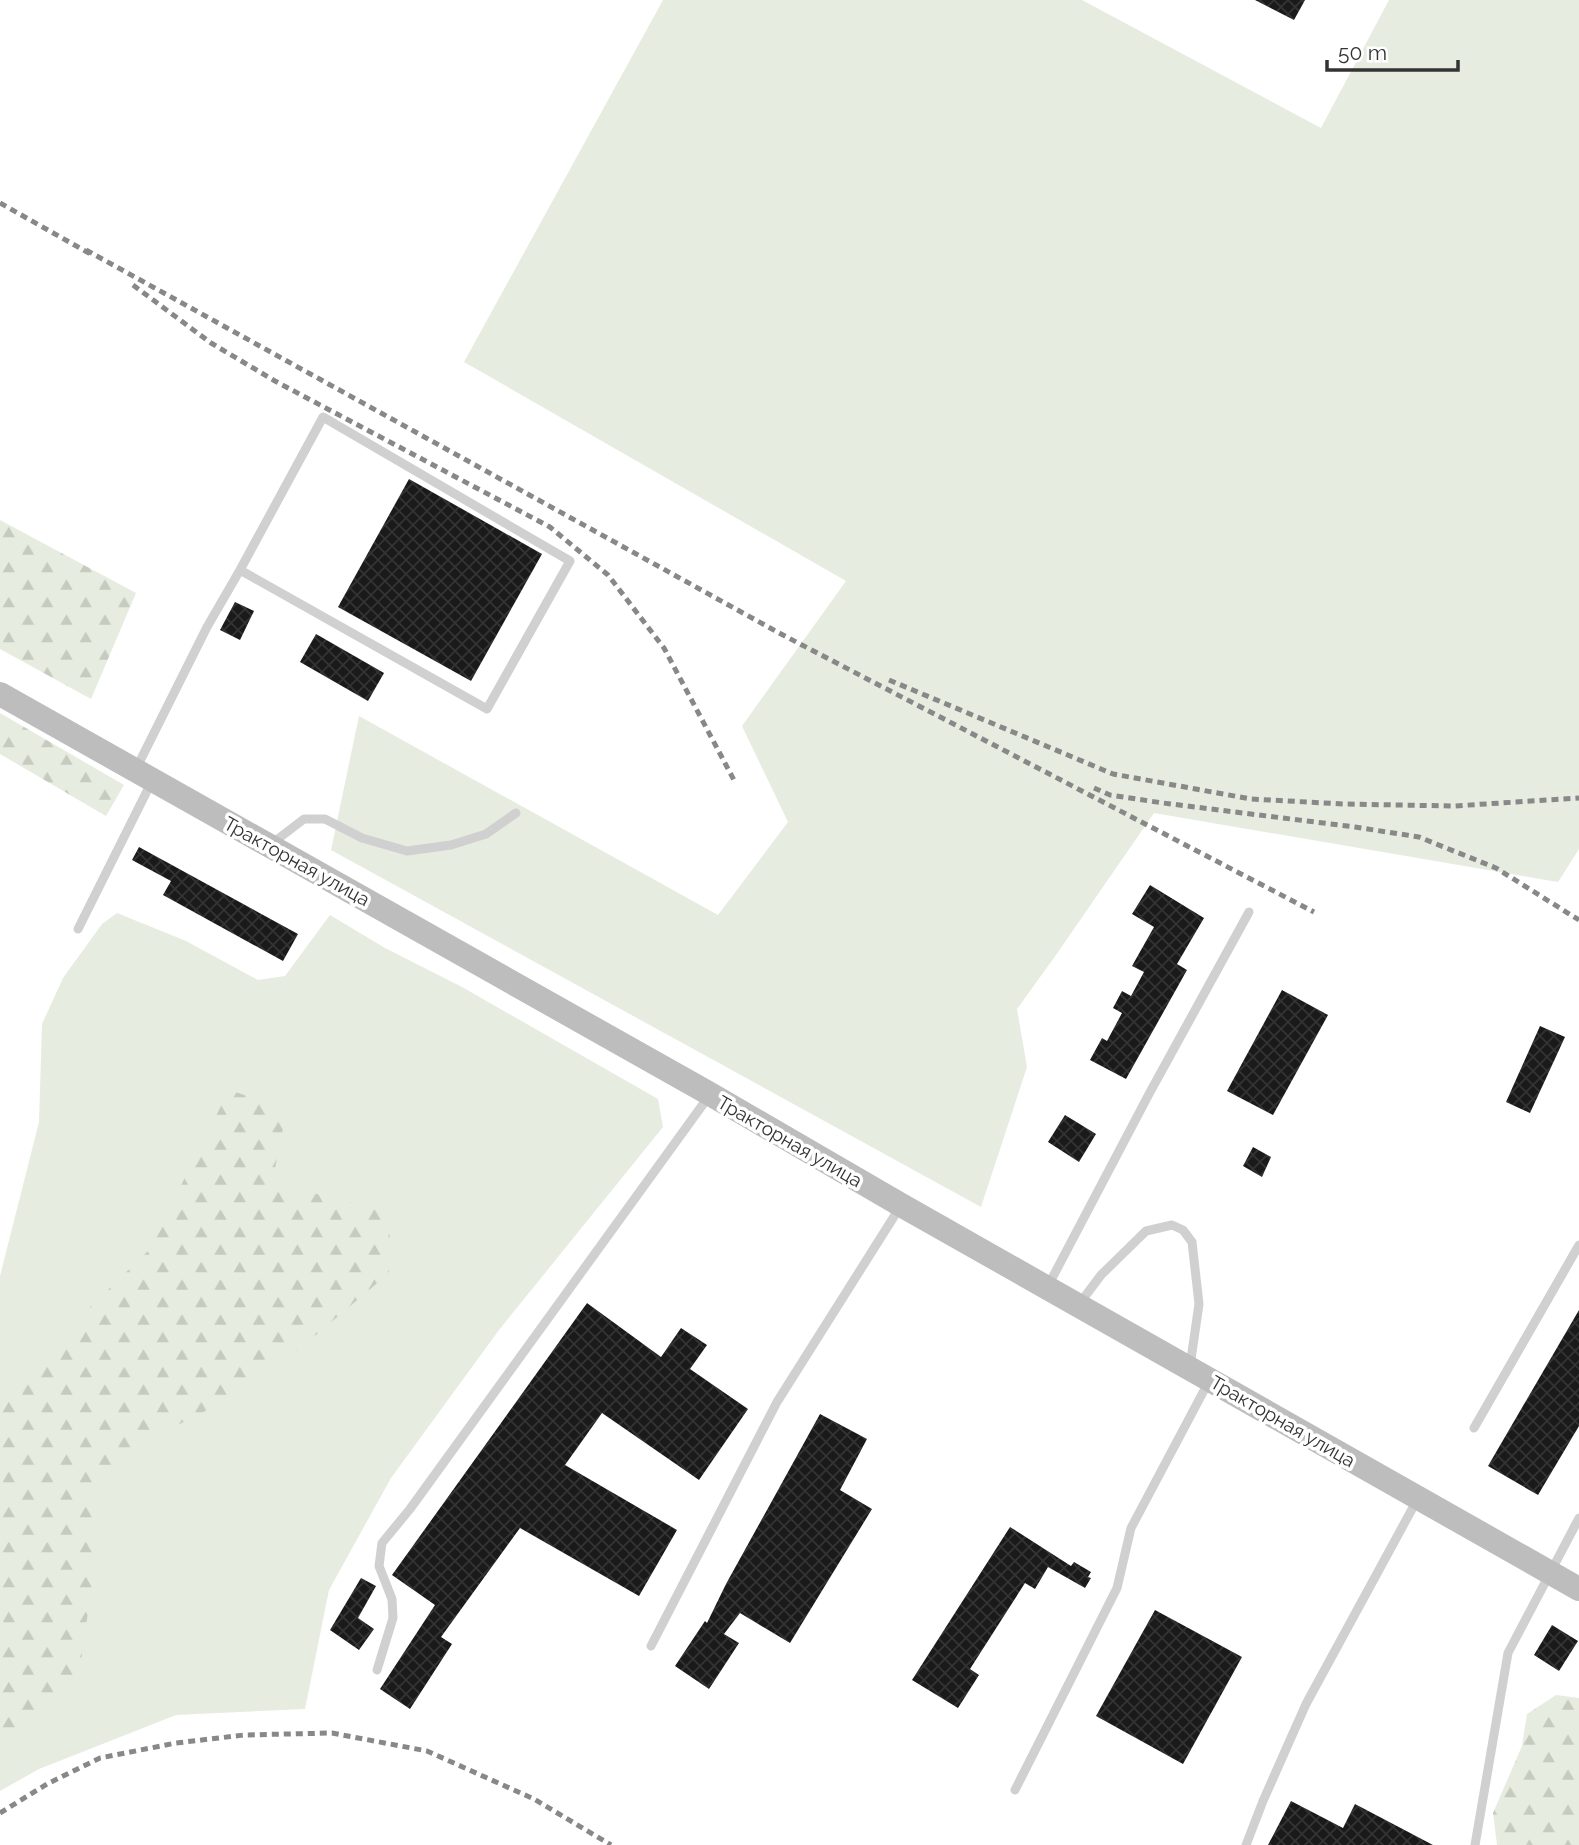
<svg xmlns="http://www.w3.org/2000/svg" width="1579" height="1845" font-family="Raleway,sans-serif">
  <defs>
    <pattern id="forest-firs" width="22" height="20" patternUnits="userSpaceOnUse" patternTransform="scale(1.75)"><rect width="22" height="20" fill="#e6ecdf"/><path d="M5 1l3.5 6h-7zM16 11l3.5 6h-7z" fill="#c6cbc0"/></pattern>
    <pattern id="building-cross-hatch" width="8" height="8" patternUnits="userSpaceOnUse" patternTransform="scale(1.75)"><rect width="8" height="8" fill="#1a1a1a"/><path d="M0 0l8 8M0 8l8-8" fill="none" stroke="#333"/></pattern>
  </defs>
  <rect width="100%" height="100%" fill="#fff"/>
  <g fill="#e6ecdf">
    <polygon points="663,0 1082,0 1321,128 1389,0 1579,0 1579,849 1558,882 1154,813 1056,955 1017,1009 1027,1067 981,1207 331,850 359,716 718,915 788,822 742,726 846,581 464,362"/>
    <polygon points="117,913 186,941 258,980 285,976 330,915 385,948 462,987 658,1099 663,1127 499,1330 391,1478 329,1590 305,1709 176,1715 39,1769 0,1791 0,1276 39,1122 42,1024 63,978 102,924"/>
  </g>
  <g fill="url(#forest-firs)">
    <polygon points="0,520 136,593 91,699 0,649"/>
    <polygon points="0,713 124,785 106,816 0,754"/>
    <polygon points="229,1090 287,1109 272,1183 390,1212 389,1273 322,1330 252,1387 131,1449 95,1500 97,1549 80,1668 20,1734 0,1750 0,1394 148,1251"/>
    <polygon points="1556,1695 1579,1698 1579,1845 1497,1845 1493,1813 1522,1746 1527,1714"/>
  </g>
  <g fill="url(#building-cross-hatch)">
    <polygon points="1255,0 1305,0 1294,20"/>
    <polygon points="409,479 542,554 471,681 338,607"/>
    <polygon points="235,602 254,611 240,640 220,630"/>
    <polygon points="316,634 384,673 368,701 300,662"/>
    <polygon points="139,847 298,934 283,961 163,895 171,881 132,860"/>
    <polygon points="1150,885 1204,918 1177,964 1187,970 1126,1079 1090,1060 1102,1038 1107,1041 1122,1013 1113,1008 1122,991 1131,996 1144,972 1132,966 1154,927 1132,914"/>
    <polygon points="1282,990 1328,1015 1273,1115 1227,1091"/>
    <polygon points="1540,1026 1565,1037 1530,1113 1506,1102"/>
    <polygon points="1065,1115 1096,1134 1079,1162 1048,1142"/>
    <polygon points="1253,1147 1271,1157 1262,1177 1243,1166"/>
    <polygon points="587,1303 661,1357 681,1328 707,1345 690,1369 748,1409 699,1480 602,1413 565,1465 677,1530 639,1596 520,1528 441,1637 452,1644 410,1709 380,1689 435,1605 392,1575"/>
    <polygon points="1579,1310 1579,1426 1538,1495 1488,1466"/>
    <polygon points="820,1414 867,1439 840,1490 872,1509 790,1643 740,1613 724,1634 739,1643 709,1689 675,1666 705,1621 707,1623 726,1584"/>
    <polygon points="1010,1527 1071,1566 1074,1562 1091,1572 1088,1577 1091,1578 1085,1588 1048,1567 1035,1589 1025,1583 970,1669 979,1675 958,1708 912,1680"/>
    <polygon points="361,1578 376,1586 358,1618 374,1629 359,1650 330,1630"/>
    <polygon points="1155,1610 1242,1657 1183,1764 1096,1716"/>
    <polygon points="1552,1625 1578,1641 1559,1671 1534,1655"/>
    <polygon points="1291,1801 1343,1828 1355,1804 1433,1845 1268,1845"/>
  </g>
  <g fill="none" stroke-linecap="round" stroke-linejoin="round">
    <g stroke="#d0d0d0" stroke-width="9">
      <polyline points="136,769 207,627 240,570 323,417 570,561 487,709 240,570"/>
      <polyline points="270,845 304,819 325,819 362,838 407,851 451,845 486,834 516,813"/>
      <polyline points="78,929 152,781"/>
      <polyline points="1048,1286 1149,1094 1249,912"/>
      <polyline points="1080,1303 1101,1275 1146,1231 1172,1225 1183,1230 1192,1242 1199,1304 1190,1366"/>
      <polyline points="1474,1428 1579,1245"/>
      <polyline points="651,1646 777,1402 900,1207"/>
      <polyline points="377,1670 393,1618 392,1599 379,1566 382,1543 410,1509 709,1096"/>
      <polyline points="1015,1790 1117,1588 1131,1528 1209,1381"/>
      <polyline points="1246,1845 1263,1801 1306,1704 1417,1500"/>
      <polyline points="1475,1845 1508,1653 1579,1518"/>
    </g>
    <polyline stroke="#bdbdbd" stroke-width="24" points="0,694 710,1094 901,1205 1579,1589"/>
    <g stroke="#888" stroke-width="5" stroke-dasharray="7 5" stroke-linecap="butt">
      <polyline points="0,203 94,256"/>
      <polyline points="86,250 781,634 1314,912"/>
      <polyline points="133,285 211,343 275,381 550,527 608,575 664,648 735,782"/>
      <polyline points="889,680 1113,774 1251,799 1344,804 1454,806 1579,798"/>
      <polyline points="1094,788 1110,795 1163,803 1355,827 1419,837 1496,868 1579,920"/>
      <polyline points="0,1813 47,1784 100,1758 176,1743 244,1735 332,1733 427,1751 534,1799 611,1845"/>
    </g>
  </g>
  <g text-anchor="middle" stroke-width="7" stroke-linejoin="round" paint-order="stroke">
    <g font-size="19" fill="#333" stroke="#fff">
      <text transform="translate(297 861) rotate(29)" y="7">Тракторная улица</text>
      <text transform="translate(790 1141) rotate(30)" y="7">Тракторная улица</text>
      <text transform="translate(1283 1421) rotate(30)" y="7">Тракторная улица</text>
    </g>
  </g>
  <path d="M1327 60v10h131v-10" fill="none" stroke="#333333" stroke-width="3.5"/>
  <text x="1338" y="60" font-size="21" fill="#333333" stroke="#ffffff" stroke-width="5" paint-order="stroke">50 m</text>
</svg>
